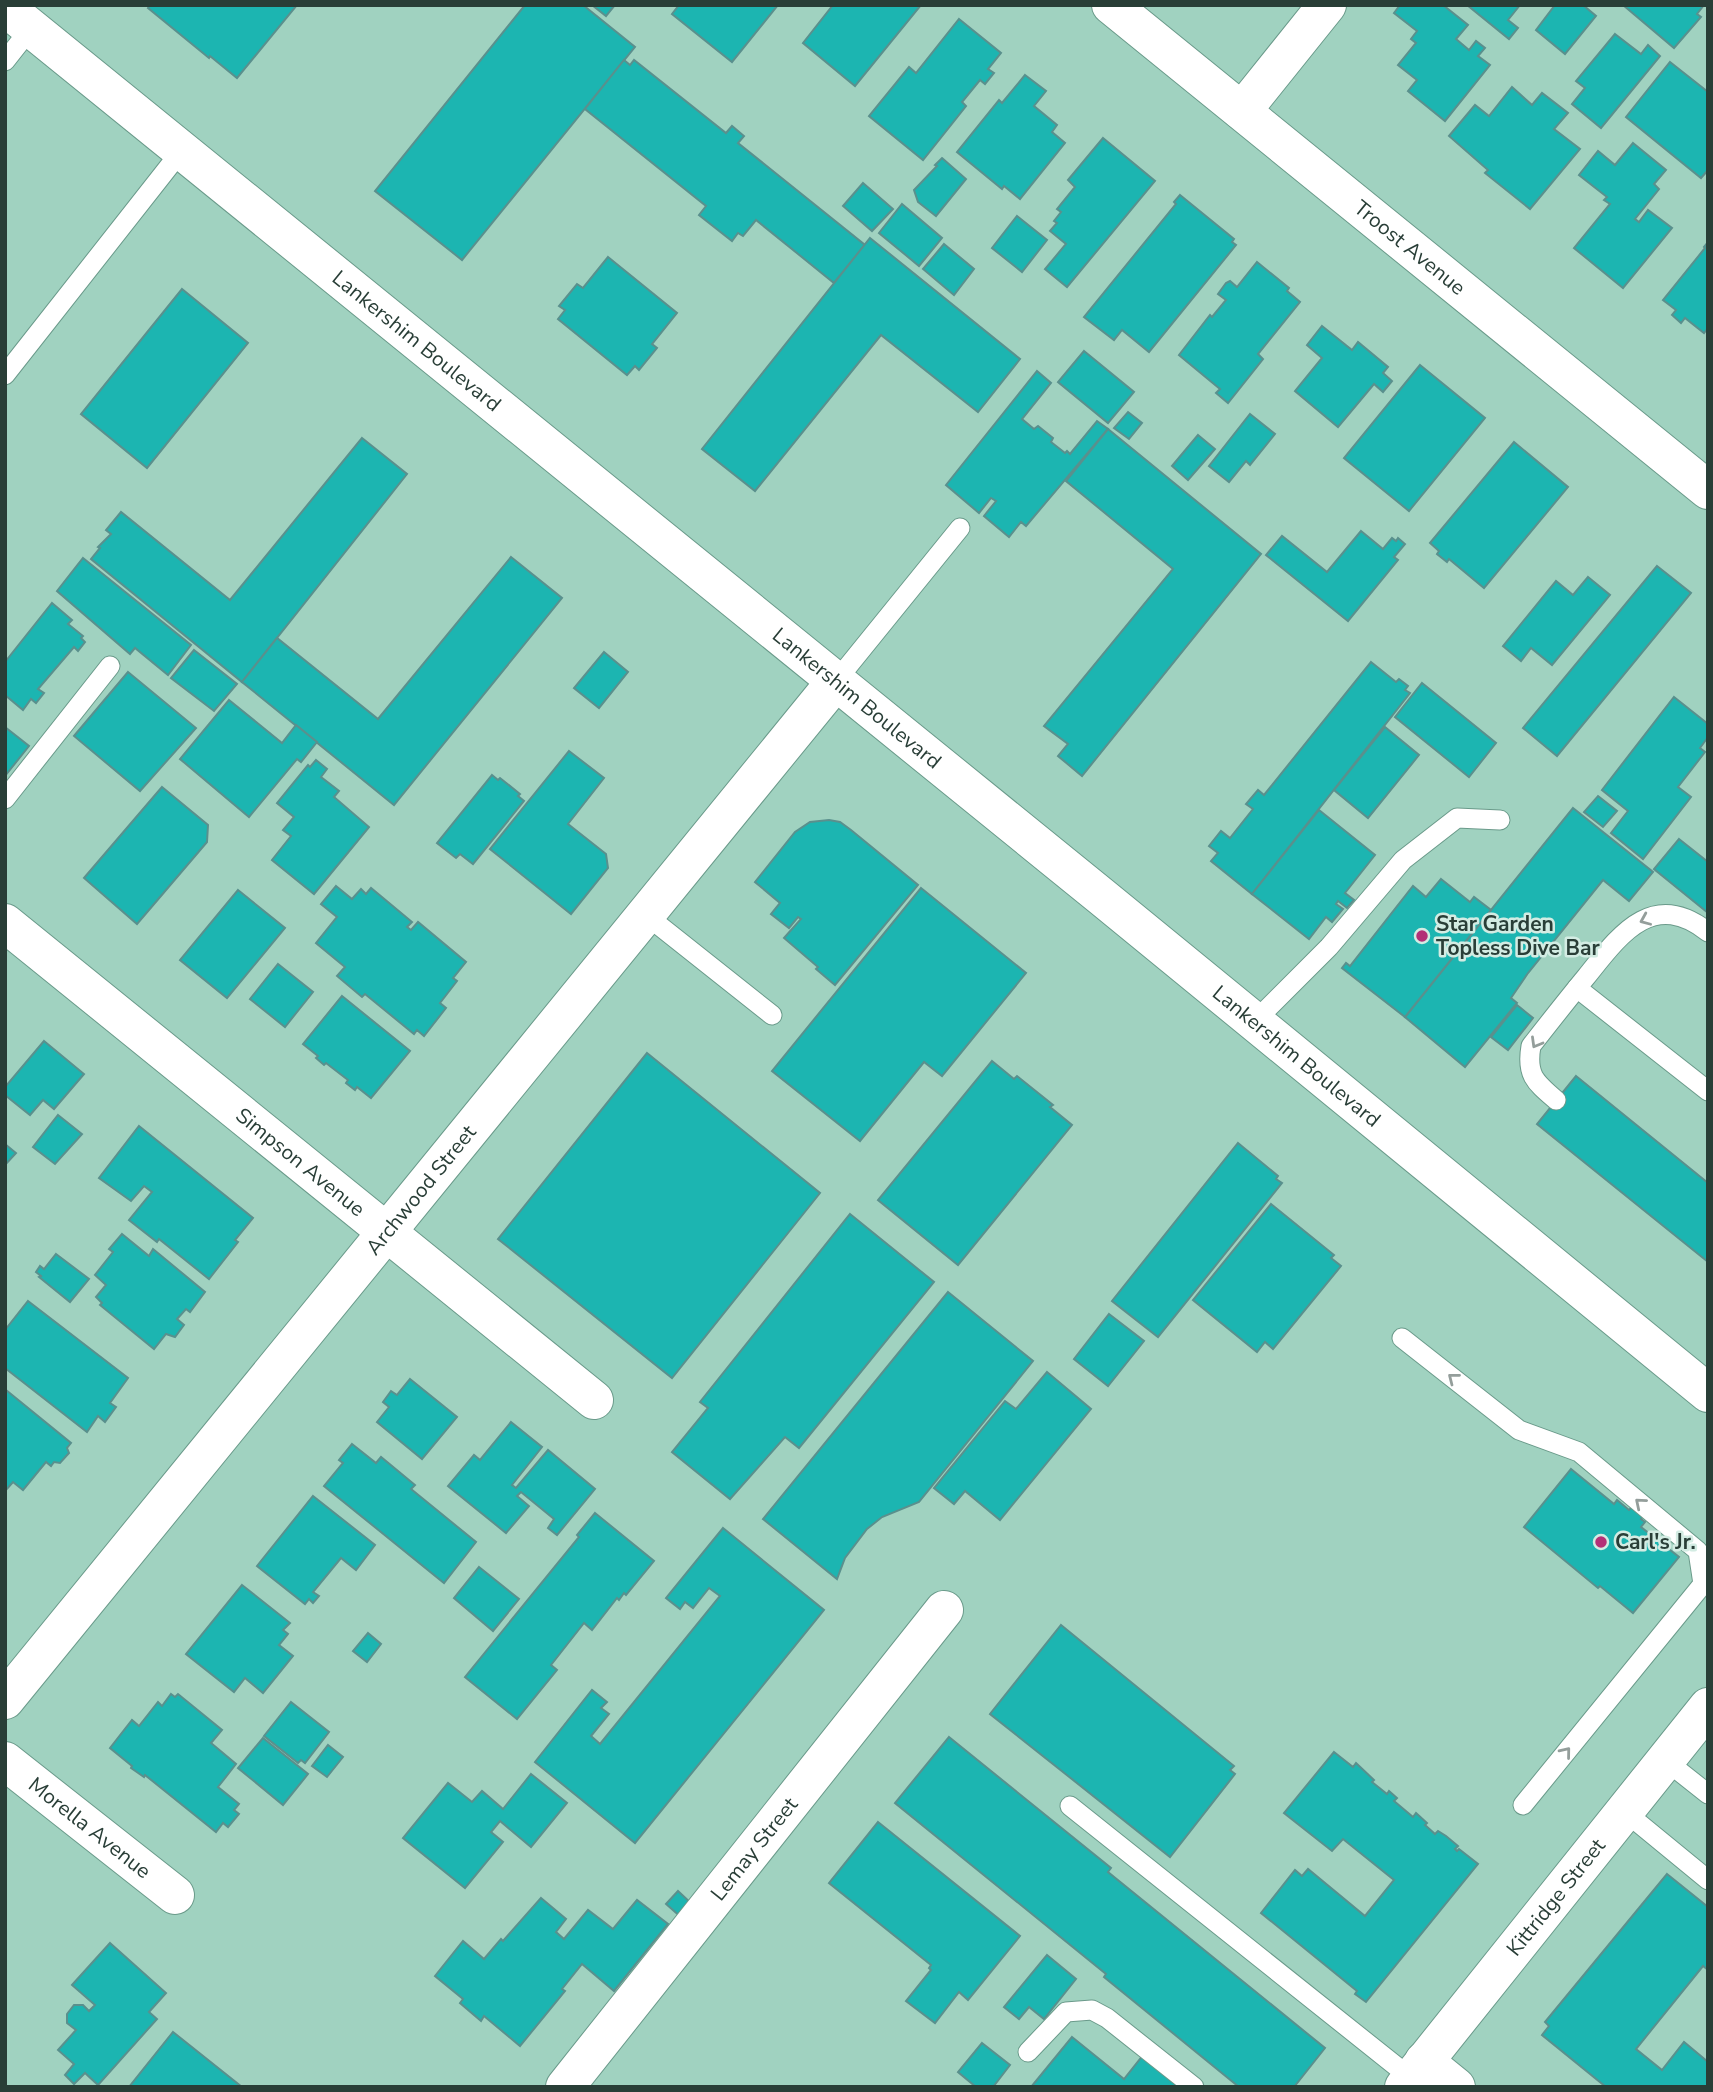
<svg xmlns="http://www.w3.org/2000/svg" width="1713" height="2092" font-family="'Nunito Sans',sans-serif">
  <rect width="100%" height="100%" fill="#a0d2c0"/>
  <g fill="#1cb5b1" stroke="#5a908d" stroke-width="2">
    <polygon points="150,5 297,5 237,78 210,56 209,58 148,8"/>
    <polygon points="525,5 583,5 635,47 462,260 375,191"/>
    <polygon points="592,5 615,5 606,16"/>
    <polygon points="679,5 778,5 732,62 672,14"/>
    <polygon points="833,5 921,5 855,86 803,43"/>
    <polygon points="1400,5 1443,5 1468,25 1456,39 1469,50 1476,41 1485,48 1478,56 1490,65 1445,121 1408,91 1417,80 1398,65 1416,43 1411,39 1417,31 1394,13"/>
    <polygon points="1467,5 1520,5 1508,20 1518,28 1509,39"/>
    <polygon points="1555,5 1583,5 1596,16 1565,54 1536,30"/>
    <polygon points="1623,5 1704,5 1697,14 1701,17 1674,48"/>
    <polygon points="959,19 1001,53 988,69 994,73 985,84 980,80 962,102 966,106 923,160 869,116 909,67 916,73"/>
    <polygon points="1615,34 1641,54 1648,45 1660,56 1601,128 1572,104 1585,88 1576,81"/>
    <polygon points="624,60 630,65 634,60 726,133 732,126 744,136 738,143 865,245 834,283 756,220 743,236 738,233 732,241 699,215 706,206 585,109"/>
    <polygon points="1670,62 1708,92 1708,170 1701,178 1626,117"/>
    <polygon points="1025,75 1046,91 1034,106 1057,125 1052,132 1065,143 1020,199 1004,186 1002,189 957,152 999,100 1002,103"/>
    <polygon points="1512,87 1532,105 1542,93 1568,113 1554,129 1580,149 1530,209 1485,173 1488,170 1449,136 1475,105 1489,116"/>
    <polygon points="1103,138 1155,181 1067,287 1045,269 1066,244 1050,231 1057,223 1054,221 1061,212 1057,209 1075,187 1068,180"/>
    <polygon points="1633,143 1666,170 1654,184 1659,189 1635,219 1639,222 1648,210 1672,228 1623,288 1574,248 1610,204 1604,200 1607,197 1579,175 1598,151 1615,165"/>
    <polygon points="942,158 966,179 936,216 918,202 914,190 937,166 935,165"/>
    <polygon points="863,183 893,209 872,231 843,206"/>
    <polygon points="1180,195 1234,239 1232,242 1236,245 1149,352 1122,330 1114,340 1084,317 1176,204 1174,202"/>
    <polygon points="902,204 942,238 919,266 879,233"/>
    <polygon points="1017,216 1047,240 1022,272 992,248"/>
    <polygon points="870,238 1020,359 978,412 881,335 755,491 702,449"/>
    <polygon points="1708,242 1708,328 1704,333 1685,318 1681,323 1672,315 1676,310 1663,300 1705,248 1704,247"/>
    <polygon points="944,244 974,269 954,295 923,269"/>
    <polygon points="608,257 677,313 652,344 657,348 639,370 635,366 627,375 558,319 565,310 559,306 577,284 583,288"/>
    <polygon points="1257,262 1289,288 1287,291 1300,302 1258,354 1263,359 1228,403 1216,393 1220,389 1179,355 1210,315 1212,317 1226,300 1218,294 1226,283 1230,281 1237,287"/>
    <polygon points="182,289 248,343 147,468 81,414"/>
    <polygon points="1322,326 1352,350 1358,342 1388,367 1383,373 1392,381 1383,392 1374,384 1338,427 1295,391 1322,358 1307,345"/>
    <polygon points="1084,351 1134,392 1108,423 1058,382"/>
    <polygon points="1420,365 1485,418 1409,511 1344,458"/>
    <polygon points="1037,371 1051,383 1022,419 1034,429 1038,426 1053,438 1051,442 1065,453 1067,451 1070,454 1097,421 1108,429 1026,526 1021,522 1009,537 984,516 996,501 991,498 979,513 946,485"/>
    <polygon points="1128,412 1142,423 1129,439 1114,428"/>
    <polygon points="1250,414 1275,434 1250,465 1246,461 1229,482 1209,466"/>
    <polygon points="1108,429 1261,554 1082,776 1058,756 1068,744 1044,726 1173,569 1066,481"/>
    <polygon points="1198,435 1215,449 1188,480 1172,466"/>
    <polygon points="362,438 407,474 242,682 91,559 100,548 98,547 111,534 106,530 121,512 230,600"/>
    <polygon points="1514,442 1568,487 1484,588 1449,559 1447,562 1437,554 1439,551 1430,543"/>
    <polygon points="1361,531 1383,549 1392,538 1396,541 1398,538 1405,544 1394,557 1398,560 1348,621 1266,555 1282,536 1327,572"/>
    <polygon points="511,557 562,598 394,805 242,682 277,638 378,719"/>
    <polygon points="83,558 191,645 168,675 135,648 130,654 57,591"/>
    <polygon points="1657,566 1691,593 1557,756 1523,728"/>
    <polygon points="1588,577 1610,595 1552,665 1531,648 1521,661 1503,646 1556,581 1573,595"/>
    <polygon points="52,603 72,620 68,624 83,636 81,638 85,642 78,651 74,647 38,689 44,693 36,703 31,699 23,710 5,695 5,662"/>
    <polygon points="194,650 237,684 214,711 171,678"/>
    <polygon points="604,652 628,672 599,708 574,688"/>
    <polygon points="1371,662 1396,682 1399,679 1408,686 1405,690 1410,693 1252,894 1211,861 1218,853 1209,846 1221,831 1230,838 1253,809 1246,804 1258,790 1264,795"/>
    <polygon points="128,672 196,728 140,791 74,736"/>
    <polygon points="1422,683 1496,743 1469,777 1395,717"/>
    <polygon points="1674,697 1708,724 1708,737 1700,748 1705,752 1678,787 1691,797 1643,859 1611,833 1628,811 1602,790"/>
    <polygon points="229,700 282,743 296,725 317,742 301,762 297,759 249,817 180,759"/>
    <polygon points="5,727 29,746 5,776"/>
    <polygon points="1385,727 1419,755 1368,818 1334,790"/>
    <polygon points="569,751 604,778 568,824 606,854 608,868 571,914 490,849"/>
    <polygon points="316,760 327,769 321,777 339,791 334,797 369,827 314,894 272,860 291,836 283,830 294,817 277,803 308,765 310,767"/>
    <polygon points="492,775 498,780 500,778 520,794 518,796 524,801 473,864 460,854 456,858 437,843"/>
    <polygon points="162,787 208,825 207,842 137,924 84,878"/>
    <polygon points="1598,796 1617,811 1603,827 1584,812"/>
    <polygon points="1573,808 1653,872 1629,901 1603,880 1528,973 1511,998 1517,1003 1465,1067 1405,1017"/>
    <polygon points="1319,810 1375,855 1345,893 1354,900 1347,908 1338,901 1336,904 1343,909 1332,922 1326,917 1309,939 1252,894"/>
    <polygon points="829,820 840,822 851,830 918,885 835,985 816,969 818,967 784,938 801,919 798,917 789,928 771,914 780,903 755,882 795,832 810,822"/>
    <polygon points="1679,839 1708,862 1708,913 1654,869"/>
    <polygon points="1441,879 1470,902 1474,897 1491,910 1405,1017 1342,968 1346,963 1350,966 1413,886 1426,897"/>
    <polygon points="336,886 352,899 361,889 366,894 371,888 412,922 407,927 411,930 418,922 466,962 453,978 457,981 440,1003 446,1008 424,1036 417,1030 414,1034 365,994 362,997 337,976 345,967 316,943 337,917 321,904"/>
    <polygon points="921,888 1026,973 942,1076 924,1062 860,1141 772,1071"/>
    <polygon points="238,890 285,928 227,998 180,960"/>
    <polygon points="278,964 313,992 285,1027 250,999"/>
    <polygon points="342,996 410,1051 371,1098 357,1087 355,1090 346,1083 348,1080 326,1063 324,1065 316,1058 318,1056 303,1044"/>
    <polygon points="1517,1005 1533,1018 1508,1050 1491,1037"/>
    <polygon points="44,1041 84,1074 54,1109 43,1100 30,1115 5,1095 5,1087"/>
    <polygon points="647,1053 820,1193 672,1378 498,1239"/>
    <polygon points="992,1061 1014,1079 1017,1076 1053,1105 1050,1107 1072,1125 958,1265 878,1200"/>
    <polygon points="1576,1076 1708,1183 1708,1262 1537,1124"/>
    <polygon points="58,1115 82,1134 55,1164 33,1147"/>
    <polygon points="139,1126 253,1218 235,1240 238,1242 209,1279 159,1239 157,1242 129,1220 152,1192 144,1186 131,1201 99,1178"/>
    <polygon points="1238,1143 1278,1176 1276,1179 1282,1183 1158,1337 1112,1301"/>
    <polygon points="5,1144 16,1153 5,1165"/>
    <polygon points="1271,1204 1334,1255 1331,1258 1341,1266 1273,1349 1265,1342 1257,1352 1193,1300"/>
    <polygon points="850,1214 934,1282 799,1448 785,1437 730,1499 672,1452 708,1408 700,1402"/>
    <polygon points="122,1234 149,1256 153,1249 205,1292 190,1312 186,1309 177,1319 184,1325 175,1337 166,1334 154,1349 100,1305 102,1303 96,1297 106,1285 95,1275 113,1252 109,1249"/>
    <polygon points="56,1254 89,1279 70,1302 39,1277 41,1276 36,1272 40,1266 44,1269"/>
    <polygon points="948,1292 1033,1361 919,1502 882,1517 867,1529 845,1558 837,1579 763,1519"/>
    <polygon points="28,1301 128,1378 110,1403 116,1407 105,1422 98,1416 87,1432 5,1368 5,1330"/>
    <polygon points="1109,1314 1144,1341 1108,1386 1074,1359"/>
    <polygon points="1047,1372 1091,1409 1000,1520 965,1491 954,1504 934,1488 1005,1401 1016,1409"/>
    <polygon points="410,1379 457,1417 422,1459 377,1422 389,1407 383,1402 391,1391 397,1395"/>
    <polygon points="6,1390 71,1443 67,1448 69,1453 60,1463 54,1462 51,1466 46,1462 23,1490 13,1482 5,1491"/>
    <polygon points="511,1422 542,1447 512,1485 516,1488 548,1450 595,1489 557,1535 548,1528 554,1519 521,1492 517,1496 529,1506 506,1533 448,1486 474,1455 480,1460"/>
    <polygon points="352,1444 376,1463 381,1457 415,1485 411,1489 476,1542 444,1583 324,1486 343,1463 339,1460"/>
    <polygon points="1571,1469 1614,1504 1617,1500 1629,1510 1634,1505 1645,1514 1641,1519 1645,1522 1641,1527 1679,1557 1633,1613 1600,1586 1598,1588 1524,1527"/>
    <polygon points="313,1496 375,1545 356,1570 341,1558 313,1592 319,1596 313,1603 309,1599 305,1604 257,1566"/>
    <polygon points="595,1513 654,1561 626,1595 624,1593 619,1600 617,1598 592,1630 584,1623 551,1665 557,1670 517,1719 465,1677 579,1537 577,1535"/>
    <polygon points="723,1528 824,1610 635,1843 535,1762 592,1690 607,1702 601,1708 609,1714 591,1736 600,1744 720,1596 709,1588 693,1608 685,1602 680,1609 666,1598"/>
    <polygon points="479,1567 519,1599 493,1631 454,1598"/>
    <polygon points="242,1585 290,1623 283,1630 288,1634 279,1645 293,1656 263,1693 245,1678 234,1692 186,1654"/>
    <polygon points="1061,1625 1234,1766 1230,1770 1235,1774 1170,1857 990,1714"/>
    <polygon points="368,1633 381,1644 367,1662 353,1651"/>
    <polygon points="171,1694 175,1697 178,1694 222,1730 211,1743 236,1764 218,1787 239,1804 234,1810 239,1814 228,1827 223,1823 216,1832 145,1775 144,1777 131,1768 132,1766 110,1748 132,1720 139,1726 158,1702 162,1706"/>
    <polygon points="291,1702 329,1732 305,1763 301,1760 298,1763 264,1736"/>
    <polygon points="949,1737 1111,1868 1108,1872 1325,2048 1294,2087 1239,2087 1104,1977 1106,1974 895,1803"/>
    <polygon points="263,1738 308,1774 283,1805 238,1768"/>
    <polygon points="328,1745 343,1757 327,1777 312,1766"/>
    <polygon points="1334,1752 1353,1767 1356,1763 1374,1780 1372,1782 1387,1794 1389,1791 1397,1798 1394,1801 1413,1817 1416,1813 1427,1823 1425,1825 1435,1834 1438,1831 1446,1836 1458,1846 1455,1849 1457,1851 1459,1849 1478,1864 1366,2002 1355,1994 1357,1991 1261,1913 1295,1870 1302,1876 1308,1869 1365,1916 1394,1880 1343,1839 1332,1851 1284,1813"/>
    <polygon points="531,1774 567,1803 531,1847 500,1821 491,1832 503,1842 465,1888 403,1838 448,1783 472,1802 482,1791 503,1809"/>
    <polygon points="878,1822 1020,1936 968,2000 959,1992 935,2023 906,2001 931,1970 929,1968 931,1965 829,1883"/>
    <polygon points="1667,1874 1708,1907 1708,1970 1703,1966 1636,2049 1662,2070 1684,2042 1708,2062 1708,2087 1606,2087 1542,2035 1549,2026 1545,2022"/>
    <polygon points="678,1891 693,1905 682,1918 666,1904"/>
    <polygon points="541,1898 566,1919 556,1932 564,1939 588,1910 613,1929 637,1900 668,1924 614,1991 582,1964 562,1989 565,1991 520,2046 484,2016 481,2021 460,2003 463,1999 435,1976 463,1941 484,1959 501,1939 503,1941"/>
    <polygon points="110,1943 166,1993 149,2012 157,2019 98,2085 85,2073 74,2084 65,2075 74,2064 58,2050 76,2030 67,2023 67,2014 74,2005 83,2005 89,2011 95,2005 72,1985"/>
    <polygon points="1047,1955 1076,1979 1044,2019 1029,2007 1019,2019 1004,2007"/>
    <polygon points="173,2032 242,2087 129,2087"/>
    <polygon points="1072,2037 1124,2079 1144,2054 1185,2087 1031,2087"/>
    <polygon points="982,2043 1010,2065 993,2087 976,2087 958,2072"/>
  </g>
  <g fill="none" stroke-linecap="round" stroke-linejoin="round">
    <defs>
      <g id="lane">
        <polyline points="5,61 31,28"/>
        <polyline points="5,375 182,150"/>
        <polyline points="836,681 960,528"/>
        <polyline points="5,799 110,666"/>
        <polyline points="646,915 772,1015"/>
        <polyline points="1577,988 1708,1091"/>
        <polyline points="1254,1022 1329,947 1403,860 1457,818 1500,820"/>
        <path d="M 1556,1100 C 1535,1082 1526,1075 1531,1046 C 1549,1023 1567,1000 1586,977 C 1619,936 1652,888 1708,932"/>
        <polyline points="1402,1338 1519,1430 1579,1452 1698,1551 1703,1584 1523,1805"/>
        <polyline points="1665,1760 1708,1794"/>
        <polyline points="1070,1806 1411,2078"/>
        <polyline points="1624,1811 1708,1880"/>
        <polyline points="1028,2052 1066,2012 1092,2010 1107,2018 1194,2087"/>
      </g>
      <g id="street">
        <path id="s1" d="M 1111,5 L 1708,490"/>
        <polyline points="1242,111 1327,5"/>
        <path id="s2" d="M 5,923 L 594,1400"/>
        <path id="s3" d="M 5,1700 L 836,681"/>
        <path id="s4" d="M 5,1761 L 175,1895"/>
        <polyline points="1424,2061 1456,2087"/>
        <path id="s5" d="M 565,2087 L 944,1610"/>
        <path id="s6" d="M 1404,2087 L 1708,1707"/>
      </g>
      <g id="primary">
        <path id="s7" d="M 5,7 L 1102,897 L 1708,1393"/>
      </g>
    </defs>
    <use href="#lane" stroke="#6a9a8a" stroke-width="21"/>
    <use href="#street" stroke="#6a9a8a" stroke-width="40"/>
    <use href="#primary" stroke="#6a9a8a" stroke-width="40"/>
    <use href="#lane" stroke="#fff" stroke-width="19"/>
    <use href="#street" stroke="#fff" stroke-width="38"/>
    <use href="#primary" stroke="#fff" stroke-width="38"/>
  </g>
  <defs><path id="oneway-chevron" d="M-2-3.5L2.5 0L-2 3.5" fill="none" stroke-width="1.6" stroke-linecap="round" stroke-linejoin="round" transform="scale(1.75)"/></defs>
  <g stroke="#949e9b">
    <use href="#oneway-chevron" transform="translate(1645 920) rotate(157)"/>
    <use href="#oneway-chevron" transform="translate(1536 1043) rotate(120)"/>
    <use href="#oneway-chevron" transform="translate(1453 1378) rotate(-142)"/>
    <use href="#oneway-chevron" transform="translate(1640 1503) rotate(-140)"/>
    <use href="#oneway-chevron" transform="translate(1566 1752) rotate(-51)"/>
  </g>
  <g fill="#b33077" stroke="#d3ece3" stroke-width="2.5">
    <circle cx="1422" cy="936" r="7"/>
    <circle cx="1601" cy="1542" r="7"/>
  </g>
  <g text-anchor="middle" stroke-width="5" stroke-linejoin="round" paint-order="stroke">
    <g font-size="21" fill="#293e37" stroke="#d3ece3">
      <text dy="7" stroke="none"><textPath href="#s1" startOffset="385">Troost Avenue</textPath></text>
      <text dy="7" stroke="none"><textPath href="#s7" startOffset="530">Lankershim Boulevard</textPath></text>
      <text dy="7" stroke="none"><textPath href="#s7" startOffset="1097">Lankershim Boulevard</textPath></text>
      <text dy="7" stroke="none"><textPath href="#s7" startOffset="1664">Lankershim Boulevard</textPath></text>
      <text dy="7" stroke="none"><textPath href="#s2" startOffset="380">Simpson Avenue</textPath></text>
      <text dy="7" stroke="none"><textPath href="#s3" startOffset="658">Archwood Street</textPath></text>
      <text dy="7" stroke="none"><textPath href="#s4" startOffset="108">Morella Avenue</textPath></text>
      <text dy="7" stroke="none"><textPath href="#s5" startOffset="304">Lemay Street</textPath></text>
      <text dy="7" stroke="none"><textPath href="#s6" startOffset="243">Kittridge Street</textPath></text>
    </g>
    <g font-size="21" font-weight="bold" fill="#293e37" stroke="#d3ece3" text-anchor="start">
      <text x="1436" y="931">Star Garden<tspan x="1436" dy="24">Topless Dive Bar</tspan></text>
      <text x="1615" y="1549">Carl's Jr.</text>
    </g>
  </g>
  <rect width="1713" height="2092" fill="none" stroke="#293e37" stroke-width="14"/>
</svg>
